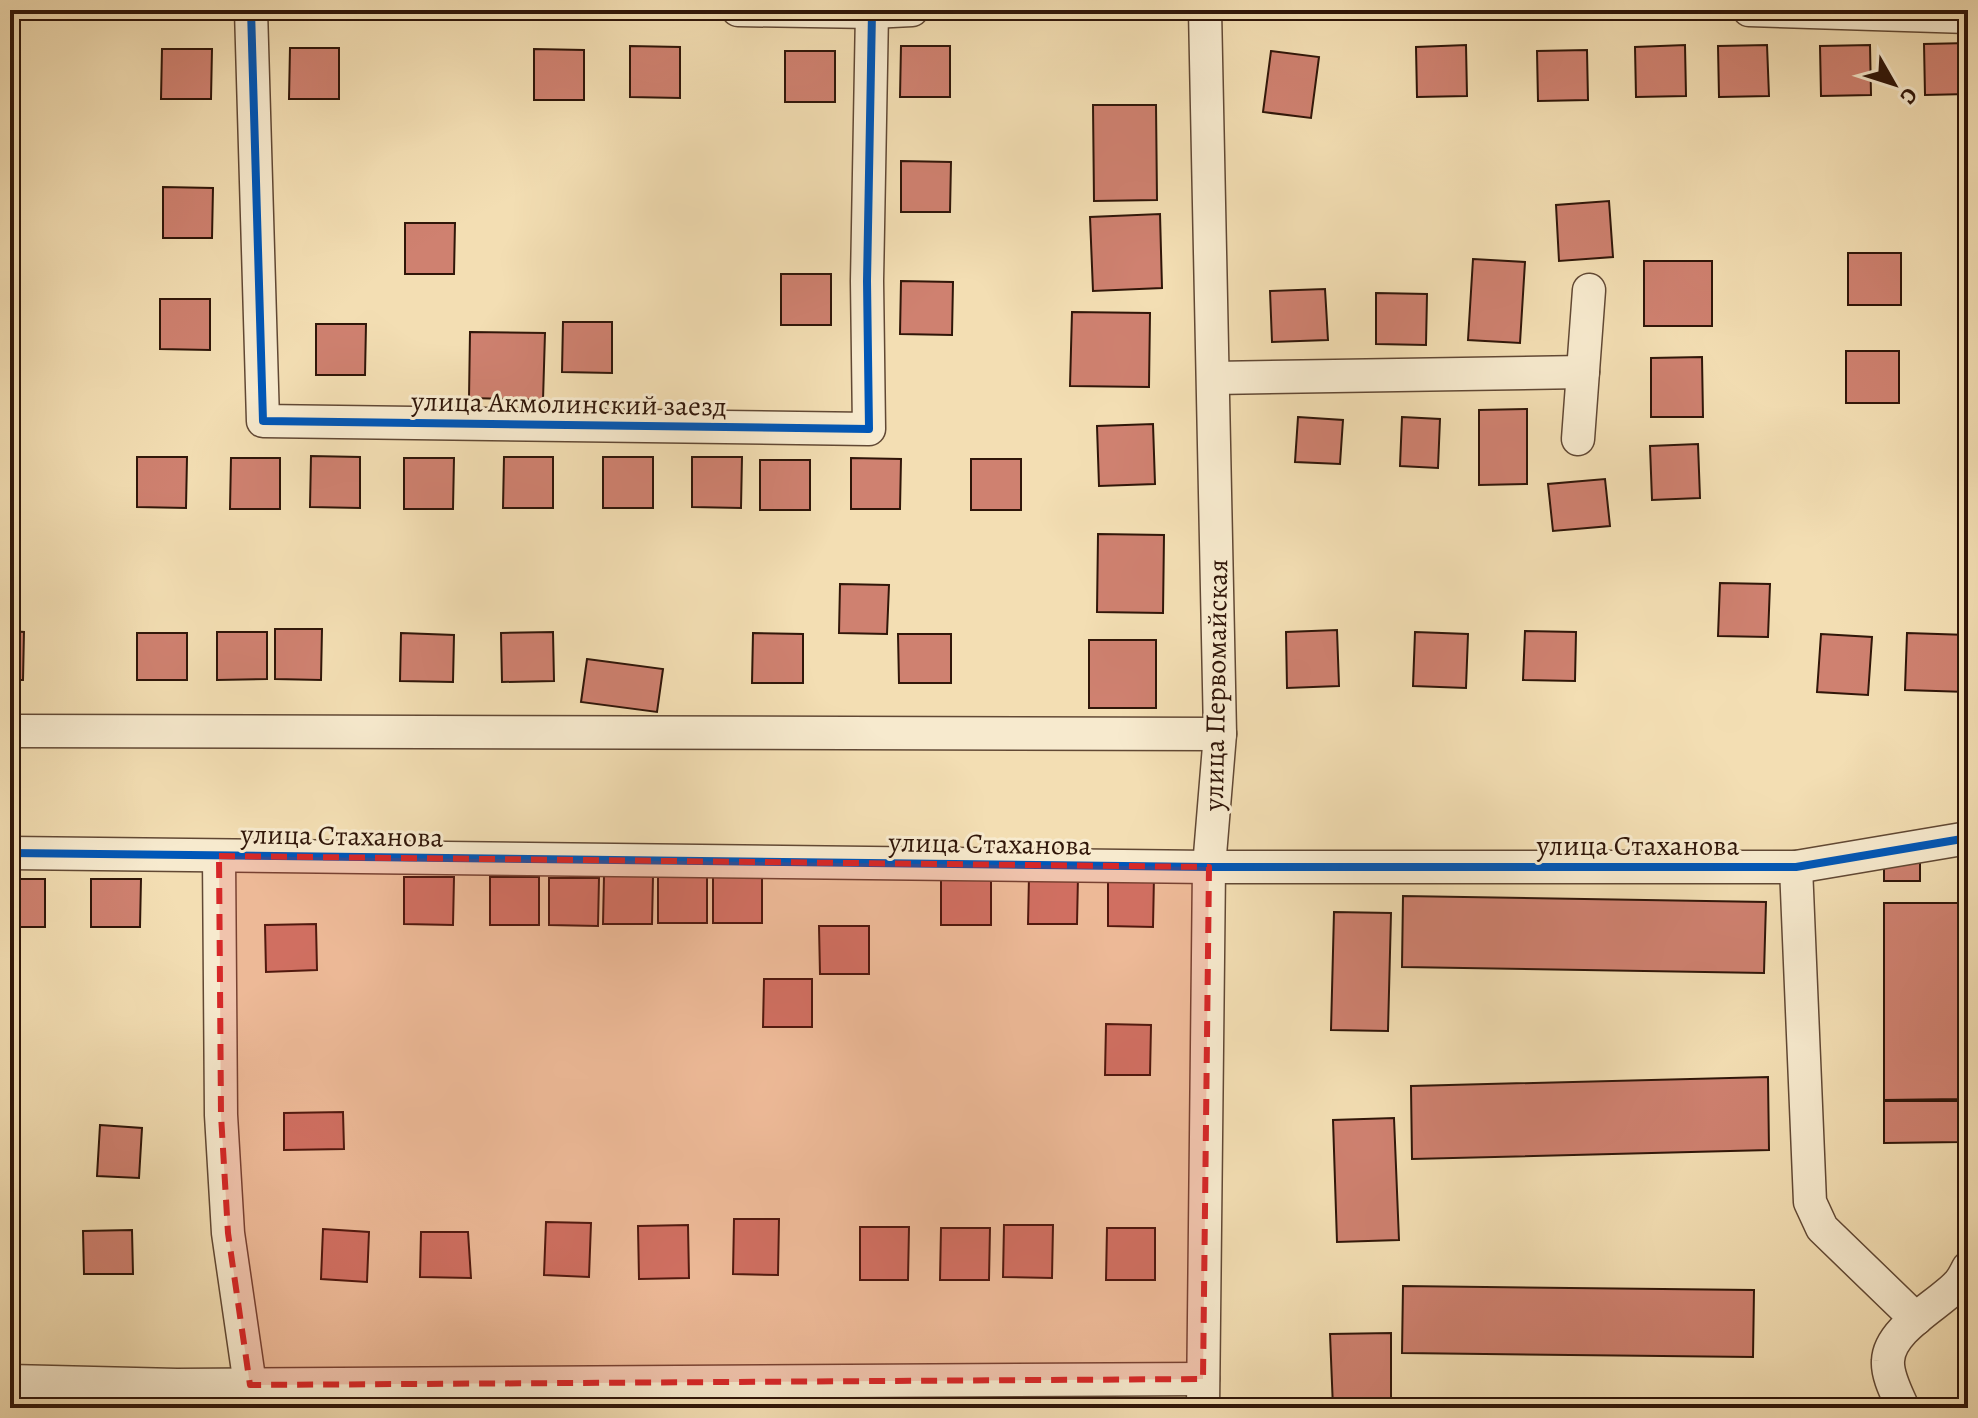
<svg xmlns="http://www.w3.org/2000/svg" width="1978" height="1418" font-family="Alegreya,serif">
  <rect width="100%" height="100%" fill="#f3deb3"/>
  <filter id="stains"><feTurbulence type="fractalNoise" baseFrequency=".0025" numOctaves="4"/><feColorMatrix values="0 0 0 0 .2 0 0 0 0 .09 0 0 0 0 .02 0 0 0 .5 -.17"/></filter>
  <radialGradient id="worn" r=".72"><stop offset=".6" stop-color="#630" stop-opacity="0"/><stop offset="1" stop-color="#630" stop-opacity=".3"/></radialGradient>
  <g fill="#cf8170" stroke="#301609" stroke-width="2">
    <polygon points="1968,43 1968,94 1925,95 1924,44"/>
    <polygon points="1466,45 1467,96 1417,97 1416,47"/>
    <polygon points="1685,45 1686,96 1636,97 1635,47"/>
    <polygon points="1767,45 1769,96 1719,97 1718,46"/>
    <polygon points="1870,45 1871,95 1821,96 1820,46"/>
    <polygon points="630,46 680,47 680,98 630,97"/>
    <polygon points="901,46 950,46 950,97 900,97"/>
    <polygon points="290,48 339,48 339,99 289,99"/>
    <polygon points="162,49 212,49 211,99 161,99"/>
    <polygon points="534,49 584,50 584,100 534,100"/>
    <polygon points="1587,50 1588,100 1538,101 1537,51"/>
    <rect x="785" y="51" width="50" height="51"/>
    <polygon points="1271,51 1319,57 1311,118 1263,112"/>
    <polygon points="1093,105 1156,105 1157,200 1094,201"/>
    <polygon points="901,161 951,162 950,212 901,212"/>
    <polygon points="163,187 213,188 212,238 163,238"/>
    <polygon points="1958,193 1968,193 1968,245 1958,246"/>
    <polygon points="1609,201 1613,257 1559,261 1556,205"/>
    <polygon points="1160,214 1162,288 1093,291 1090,217"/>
    <polygon points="405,223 455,223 454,274 405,274"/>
    <rect x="1848" y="253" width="53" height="52"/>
    <polygon points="1473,259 1525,262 1520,343 1468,340"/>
    <rect x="1644" y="261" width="68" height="65"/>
    <rect x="781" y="274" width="50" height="51"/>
    <polygon points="901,281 953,282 952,335 900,334"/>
    <polygon points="1325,289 1328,340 1272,342 1270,291"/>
    <polygon points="1376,293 1427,294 1426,345 1376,344"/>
    <polygon points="160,299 210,299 210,350 160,349"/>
    <polygon points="1072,312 1150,313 1149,387 1070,386"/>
    <polygon points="563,322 612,322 612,373 562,372"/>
    <polygon points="316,324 366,324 365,375 316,375"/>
    <polygon points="470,332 545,333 543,400 469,398"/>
    <rect x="1846" y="351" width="53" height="52"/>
    <polygon points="1702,357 1703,417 1651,417 1651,358"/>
    <polygon points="1527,409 1527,484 1479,485 1479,410"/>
    <polygon points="1298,417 1343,420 1340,464 1295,462"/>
    <polygon points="1402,417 1440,419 1438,468 1400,466"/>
    <polygon points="1153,424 1155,484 1099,486 1097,426"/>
    <polygon points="1698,444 1700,498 1652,500 1650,446"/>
    <polygon points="311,456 360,457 360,508 310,507"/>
    <polygon points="137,457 187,457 186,508 137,507"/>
    <polygon points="504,457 553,457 553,508 503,508"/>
    <rect x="603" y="457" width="50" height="51"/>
    <polygon points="692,457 742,457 741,508 692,507"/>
    <polygon points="231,458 280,458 280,509 230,509"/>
    <polygon points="404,458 454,458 453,509 404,509"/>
    <polygon points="851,458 901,459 900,509 851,509"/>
    <rect x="971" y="459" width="50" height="51"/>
    <rect x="760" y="460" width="50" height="50"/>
    <polygon points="1605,479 1610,526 1553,531 1548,484"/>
    <polygon points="1098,534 1164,535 1163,613 1097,612"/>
    <polygon points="1720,583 1770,584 1768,637 1718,636"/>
    <polygon points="840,584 889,585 887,634 839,633"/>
    <polygon points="275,629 322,629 321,680 275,679"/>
    <polygon points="1337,630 1339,686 1287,688 1286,632"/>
    <polygon points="10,631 24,632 23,680 10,680"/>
    <polygon points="1525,631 1576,632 1575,681 1523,680"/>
    <polygon points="217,632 267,632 267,679 217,680"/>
    <polygon points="553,632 554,681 502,682 501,633"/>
    <polygon points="1415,632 1468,634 1466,688 1413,686"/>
    <rect x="137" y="633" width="50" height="47"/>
    <polygon points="401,633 454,635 453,682 400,681"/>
    <polygon points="753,633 803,634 803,683 752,683"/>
    <polygon points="1907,633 1968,635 1967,692 1905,690"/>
    <polygon points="898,634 951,634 951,683 899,683"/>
    <polygon points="1821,634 1872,637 1868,695 1817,692"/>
    <rect x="1089" y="640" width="67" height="68"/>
    <polygon points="587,659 663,669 657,712 581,702"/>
    <rect x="1884" y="861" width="36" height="20"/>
    <polygon points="713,875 762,876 762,923 713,923"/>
    <polygon points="1108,875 1154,876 1153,927 1108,926"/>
    <polygon points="604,876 653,876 652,924 603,924"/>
    <rect x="658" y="876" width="49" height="47"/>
    <polygon points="1029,876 1078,876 1077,924 1028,924"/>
    <polygon points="404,877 454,877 453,925 404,924"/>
    <rect x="490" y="877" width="49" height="48"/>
    <rect x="941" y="877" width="50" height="48"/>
    <polygon points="549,878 599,878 598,926 549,925"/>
    <rect x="10" y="879" width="35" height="48"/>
    <polygon points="91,879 141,879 140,927 91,927"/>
    <polygon points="1403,896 1766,902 1764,973 1402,967"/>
    <polygon points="1884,903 1962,903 1962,1099 1884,1100"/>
    <polygon points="1334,912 1391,913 1388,1031 1331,1030"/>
    <polygon points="316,924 317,970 266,972 265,925"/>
    <polygon points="819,926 869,926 869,974 820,974"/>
    <polygon points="764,979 812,979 812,1027 763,1027"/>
    <polygon points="1106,1024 1151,1025 1150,1075 1105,1075"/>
    <polygon points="1768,1077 1769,1150 1412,1159 1411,1086"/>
    <polygon points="1884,1101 1962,1101 1962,1142 1884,1143"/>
    <polygon points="343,1112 344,1149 284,1150 284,1113"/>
    <polygon points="1394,1118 1399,1240 1337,1242 1333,1120"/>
    <polygon points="100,1125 142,1128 139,1178 97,1176"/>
    <polygon points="734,1219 779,1219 778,1275 733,1274"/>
    <polygon points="546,1222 591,1223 589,1277 544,1275"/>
    <polygon points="688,1225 689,1278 639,1279 638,1226"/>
    <polygon points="1004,1225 1053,1225 1052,1278 1003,1277"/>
    <polygon points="860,1227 909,1227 908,1280 860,1280"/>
    <polygon points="941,1228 990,1228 989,1280 940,1280"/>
    <polygon points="1107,1228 1155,1228 1155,1280 1106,1280"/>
    <polygon points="323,1229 369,1232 367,1282 321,1279"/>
    <polygon points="132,1230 133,1274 84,1274 83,1231"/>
    <polygon points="421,1232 468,1232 471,1278 420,1277"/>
    <polygon points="1403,1286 1754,1290 1753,1357 1402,1353"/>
    <polygon points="1391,1333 1391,1408 1333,1408 1330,1334"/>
  </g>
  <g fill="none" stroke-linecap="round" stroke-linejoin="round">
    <defs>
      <g id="minor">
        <polyline points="251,10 263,421 869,429 867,281 872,12"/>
        <polyline points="738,10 872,12 912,10"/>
        <polyline points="1749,10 1968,17"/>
        <polyline points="1214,378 1583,372"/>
        <polyline points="1578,439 1589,290"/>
        <polyline points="10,731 1220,734"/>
        <polyline points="10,853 1209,867 1796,867 1968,838"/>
        <polyline points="219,856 221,1115 228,1233 250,1385"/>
        <polyline points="1796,867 1810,1202 1822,1228 1916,1319"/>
        <polyline points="10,1381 177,1385 1203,1379"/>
        <polyline points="1203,1408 1209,867 1220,734 1205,10"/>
        <path d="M 1903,1408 C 1897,1394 1887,1376 1888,1361 C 1889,1329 1939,1305 1958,1284 C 1962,1280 1965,1274 1968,1268"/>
      </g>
    </defs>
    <use href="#minor" stroke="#614834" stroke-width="35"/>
    <use href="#minor" stroke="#f7eace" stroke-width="32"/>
    <defs>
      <g id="cycleway">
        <polyline points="251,10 263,421 869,429 867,281 872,12"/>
        <polyline points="10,853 1209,867 1796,867 1968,838"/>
      </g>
    </defs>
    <use href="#cycleway" stroke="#f7eace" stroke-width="13"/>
    <use href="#cycleway" stroke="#0057b8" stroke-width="8"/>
  </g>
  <path fill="#d62828" fill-opacity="0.2" stroke="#d62828" stroke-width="6" stroke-dasharray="16 10" stroke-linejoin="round" d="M 219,856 L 1209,867 L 1203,1379 L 250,1385 L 228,1233 L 221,1115 Z"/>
  <g text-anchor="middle" stroke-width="6" stroke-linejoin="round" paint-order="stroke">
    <g font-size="28" fill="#301609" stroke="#f7eace">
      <text transform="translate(569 403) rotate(1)" y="10">улица Акмолинский заезд</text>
      <text transform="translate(1215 685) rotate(-89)" y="10">улица Первомайская</text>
      <text transform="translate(342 835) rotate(1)" y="10">улица Стаханова</text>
      <text transform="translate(990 843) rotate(1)" y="10">улица Стаханова</text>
      <text x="1638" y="855">улица Стаханова</text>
    </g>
  </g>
  <rect width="1978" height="1418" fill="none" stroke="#f3deb3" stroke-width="40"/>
  <rect x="12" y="12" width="1954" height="1394" fill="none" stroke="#301609" stroke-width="4"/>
  <rect x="20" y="20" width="1938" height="1378" fill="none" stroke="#301609" stroke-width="2"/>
  <g transform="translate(1894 84) rotate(129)" stroke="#f7eace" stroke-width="6" paint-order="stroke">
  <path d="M0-6L14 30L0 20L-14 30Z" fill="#301609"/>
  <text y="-12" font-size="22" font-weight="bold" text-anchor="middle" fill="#301609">С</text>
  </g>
  <rect width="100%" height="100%" filter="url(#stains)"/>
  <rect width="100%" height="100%" fill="url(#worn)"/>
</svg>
